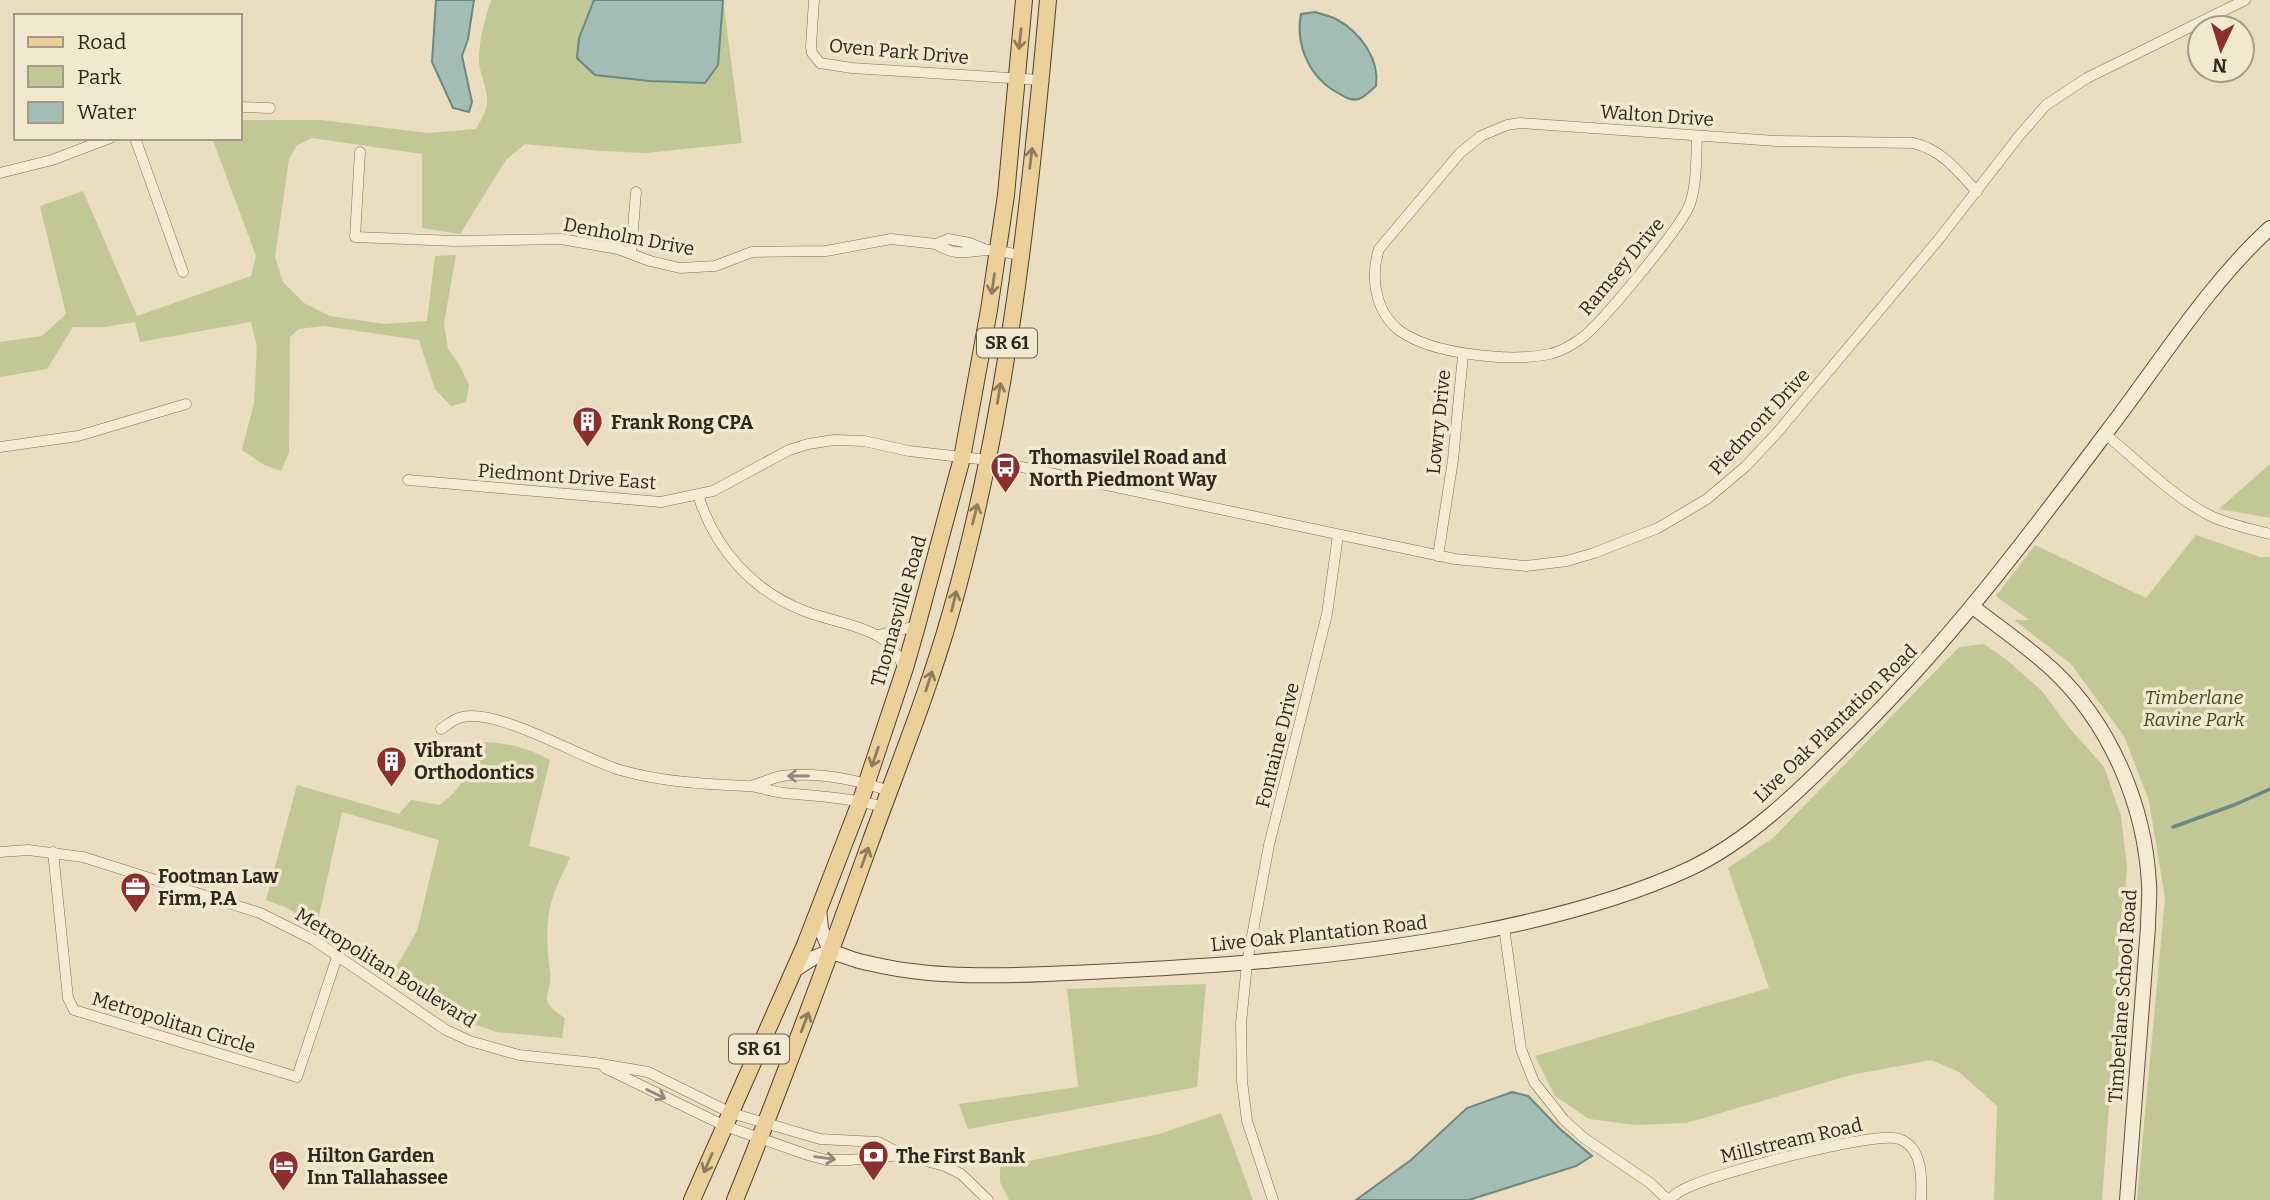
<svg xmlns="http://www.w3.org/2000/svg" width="2270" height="1200" font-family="Bitter,serif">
  <rect width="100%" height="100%" fill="#eaddc0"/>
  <g fill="#c2c796">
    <path d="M 491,0 L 723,0 L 742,143 L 646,153 L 602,151 L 525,144 L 506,160 L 460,234 L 422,228 L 422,154 L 312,138 L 297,145 L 289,159 L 275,257 L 283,282 L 304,303 L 330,316 L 384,324 L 427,321 L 435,256 L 456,255 L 444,323 L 448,349 L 460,366 L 469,385 L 466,402 L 451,406 L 435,389 L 419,340 L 324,326 L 299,329 L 290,337 L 289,452 L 281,471 L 264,465 L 242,450 L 254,403 L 257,347 L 251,322 L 140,342 L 135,322 L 104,327 L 73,327 L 47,369 L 0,377 L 0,342 L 42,336 L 66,314 L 40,206 L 83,191 L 137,316 L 251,276 L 256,256 L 212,138 L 240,138 L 240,120 L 321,120 L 428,133 L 476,129 C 479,123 484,116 486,109 C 491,93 479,76 479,60 C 479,40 485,19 491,0 Z"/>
    <polygon points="2270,464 2270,518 2219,509"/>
    <polygon points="2196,535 2260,557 2270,557 2270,1200 2137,1200 2165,898 2149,801 2124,736 2071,664 2014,620 2029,620 1996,596 2035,545 2146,598"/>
    <polygon points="1984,644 2007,660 2043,692 2066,724 2104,767 2121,816 2127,866 2102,1200 1994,1200 1997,1106 1959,1072 1931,1060 1851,1075 1686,1123 1635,1125 1589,1119 1555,1096 1535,1056 1769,988 1728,868 1773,838 1959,647"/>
    <path d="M 478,742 C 505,742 526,747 550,760 L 529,846 L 570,857 C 565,870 557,883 553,897 C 545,920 547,948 550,972 C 553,996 534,998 565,1018 L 562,1038 L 496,1032 L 458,1018 L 392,974 L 417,931 L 439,840 L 342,812 L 317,925 L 287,908 L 266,900 L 297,785 L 399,814 L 411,800 L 440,805 C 466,784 468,773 478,742 Z"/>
    <polygon points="1206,984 1197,1087 968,1129 959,1104 1078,1087 1067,989"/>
    <polygon points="1221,1113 1253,1200 1009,1200 1000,1182 1000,1167 1159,1134"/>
  </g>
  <g fill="#a3bcb4" stroke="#6b8981" stroke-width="2">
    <polygon points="436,0 474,0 468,39 462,56 472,102 469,112 453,108 432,62"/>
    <polygon points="594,0 723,0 718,65 705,83 650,81 595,75 577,58 579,38"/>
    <path d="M 1315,12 C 1322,14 1330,16 1336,19 C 1360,32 1380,59 1376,86 C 1371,90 1365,97 1359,99 C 1350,101 1345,97 1338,93 C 1310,78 1295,46 1301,14 Z"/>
    <polygon points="1512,1092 1528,1096 1560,1129 1592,1156 1576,1166 1469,1200 1356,1200 1411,1160 1467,1108"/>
  </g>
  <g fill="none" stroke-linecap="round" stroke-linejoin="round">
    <polyline stroke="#6b8981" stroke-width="3.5" points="2173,827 2234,805 2270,789"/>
    <defs>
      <g id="street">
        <polyline points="814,0 811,46 812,53 820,63 852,68 1041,80"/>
        <polyline points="240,107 270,108"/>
        <path d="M 1697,136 C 1696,158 1697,183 1690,204 C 1682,226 1599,327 1579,340 C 1572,345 1559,352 1550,354 C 1511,362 1434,355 1400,331 C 1375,312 1370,277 1379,249 L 1460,153 L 1481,136 L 1507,125 L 1520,123 L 1776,141 L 1913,143 C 1941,149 1958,171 1977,192"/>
        <polyline points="135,138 183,272"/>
        <polyline points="360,152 355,237 455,241 561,239 618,249 650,261 680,268 715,266 752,252 826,251 891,239 936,244 948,239 970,243 987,250"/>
        <polyline points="0,173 52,160 110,138"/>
        <path d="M 936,244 C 955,256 965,252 986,250 C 997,250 1009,253 1020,255"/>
        <polyline points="631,253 636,192"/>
        <path d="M 2105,434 C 2137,460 2176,500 2213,517 C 2231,525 2251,529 2270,534"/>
        <polyline points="0,447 78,436 186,404"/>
        <polyline points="408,480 661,502 713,491 789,450 808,444 834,440 864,441 909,451 988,460 1455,559 1526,566 1567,561 1594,553 1658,528 1707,499 1746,466 1776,434 1939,239 2019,136 2046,105 2087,78 2245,0"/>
        <path d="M 698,495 C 715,549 753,592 807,612 C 831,621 873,627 890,645 C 896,652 900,661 905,668"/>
        <polyline points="1438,556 1453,460 1463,355"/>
        <polyline points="878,635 917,626"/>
        <path d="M 441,729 C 447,725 453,720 459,718 C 494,705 582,759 620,770 C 662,782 704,784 747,786 C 759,786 771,792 784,793 C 818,796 851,798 884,807"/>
        <path d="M 751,786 C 761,783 772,778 782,776 C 817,772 857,780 889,791"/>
        <polyline points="0,852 28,850 83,857 260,913 314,940 446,1030 470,1041 519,1055 595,1063 648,1072 731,1113 820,1139 878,1142 903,1155 945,1166 961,1174 988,1200"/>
        <polyline points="53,852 68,998 74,1010 297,1077 337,957"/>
        <polyline points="1504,927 1521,1049 1534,1082 1564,1120 1584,1138 1650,1183 1668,1200"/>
        <polyline points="605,1068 725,1126 808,1155 826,1160 849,1160 903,1155"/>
        <polyline points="1273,1200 1247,1121 1242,1081 1241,1024 1247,963 1269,845 1327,614 1338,535"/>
        <path d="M 1669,1200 C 1674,1195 1683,1189 1691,1186 C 1719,1173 1876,1130 1899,1139 C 1923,1147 1922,1179 1921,1200"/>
      </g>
      <g id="secondary">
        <path d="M 1973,607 C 2000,628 2028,647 2053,670 C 2111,725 2145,806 2149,884 C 2150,898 2148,913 2148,927 L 2127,1200"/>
        <polyline points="819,908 821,929 831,953"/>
        <path d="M 793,971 C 804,964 819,952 833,953 C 841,954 851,959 859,961 C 876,965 894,969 912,971 C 956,977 1002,976 1046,974 C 1189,968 1333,960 1474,933 C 1547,919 1622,900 1689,869 C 1748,841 1797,793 1843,747 C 1948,645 2031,533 2118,417 C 2166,353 2211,282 2270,228"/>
      </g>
      <g id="primary">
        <polyline points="692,1200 805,945 861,800 905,668 917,626 962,458 989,310 1006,195 1024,0"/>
        <path d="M 735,1200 C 783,1082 827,962 870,843 C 898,766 929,690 951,612 C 1007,416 1030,203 1048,0"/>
      </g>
    </defs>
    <use href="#street" stroke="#816e5a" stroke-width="11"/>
    <use href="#secondary" stroke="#634f3d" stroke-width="16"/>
    <use href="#primary" stroke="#4f3d2e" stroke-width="18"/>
    <use href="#street" stroke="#f5ead3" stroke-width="10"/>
    <use href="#secondary" stroke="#f5ead3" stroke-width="14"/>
    <use href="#primary" stroke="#ebd09a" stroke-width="16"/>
  </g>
  <defs><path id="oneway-shaft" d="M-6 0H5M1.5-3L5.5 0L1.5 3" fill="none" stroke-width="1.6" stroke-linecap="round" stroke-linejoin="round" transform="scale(1.75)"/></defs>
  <g stroke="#8e7c5c">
    <use href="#oneway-shaft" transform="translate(1020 39) rotate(96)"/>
    <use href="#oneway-shaft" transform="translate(1031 158) rotate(-83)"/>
    <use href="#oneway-shaft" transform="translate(993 284) rotate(98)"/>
    <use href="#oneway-shaft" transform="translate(999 393) rotate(-81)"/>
    <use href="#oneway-shaft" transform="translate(975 514) rotate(-76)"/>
    <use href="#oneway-shaft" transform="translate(954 601) rotate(-76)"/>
    <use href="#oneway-shaft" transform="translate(929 681) rotate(-72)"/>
    <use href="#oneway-shaft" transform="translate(875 757) rotate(109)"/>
    <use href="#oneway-shaft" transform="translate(865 857) rotate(-70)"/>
    <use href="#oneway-shaft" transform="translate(805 1022) rotate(-69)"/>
    <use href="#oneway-shaft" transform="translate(708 1163) rotate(114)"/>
  </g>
  <g stroke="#948878">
    <use href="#oneway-shaft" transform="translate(798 776) rotate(180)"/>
    <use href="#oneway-shaft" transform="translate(656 1094) rotate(26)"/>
    <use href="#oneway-shaft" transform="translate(825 1158) rotate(8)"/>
  </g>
  <defs>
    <symbol id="building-pin" viewBox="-11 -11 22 30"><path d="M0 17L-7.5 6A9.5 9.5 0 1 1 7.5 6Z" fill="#8c2f31" stroke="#f2e7cf"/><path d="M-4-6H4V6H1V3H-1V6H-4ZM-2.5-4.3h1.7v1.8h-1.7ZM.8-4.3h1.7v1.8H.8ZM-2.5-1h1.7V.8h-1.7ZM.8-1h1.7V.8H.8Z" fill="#fff"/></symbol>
    <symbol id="bus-pin" viewBox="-11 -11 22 30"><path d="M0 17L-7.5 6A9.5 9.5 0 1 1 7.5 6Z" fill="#8c2f31" stroke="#f2e7cf"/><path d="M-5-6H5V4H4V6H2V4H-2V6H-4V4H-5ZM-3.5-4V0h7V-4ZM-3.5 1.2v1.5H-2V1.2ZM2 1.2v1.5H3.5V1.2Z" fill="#fff"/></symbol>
    <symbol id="office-pin" viewBox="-11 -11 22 30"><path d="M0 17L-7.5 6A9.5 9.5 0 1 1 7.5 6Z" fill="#8c2f31" stroke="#f2e7cf"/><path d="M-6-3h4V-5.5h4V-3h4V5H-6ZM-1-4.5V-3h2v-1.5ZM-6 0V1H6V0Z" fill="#fff"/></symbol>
    <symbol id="bank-pin" viewBox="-11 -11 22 30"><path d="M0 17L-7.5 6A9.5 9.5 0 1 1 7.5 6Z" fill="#8c2f31" stroke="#f2e7cf"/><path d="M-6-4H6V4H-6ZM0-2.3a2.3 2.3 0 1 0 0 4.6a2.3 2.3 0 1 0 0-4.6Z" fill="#fff"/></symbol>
    <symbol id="hotel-pin" viewBox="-11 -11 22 30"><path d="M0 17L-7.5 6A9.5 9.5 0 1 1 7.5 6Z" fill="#8c2f31" stroke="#f2e7cf"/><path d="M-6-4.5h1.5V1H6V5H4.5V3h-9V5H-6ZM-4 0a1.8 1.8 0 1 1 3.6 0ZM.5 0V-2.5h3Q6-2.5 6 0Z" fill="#fff"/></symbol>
  </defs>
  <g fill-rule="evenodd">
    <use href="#building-pin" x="570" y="404" width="35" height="47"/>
    <use href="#bus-pin" x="988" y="450" width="35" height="47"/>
    <use href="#building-pin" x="374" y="744" width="35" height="47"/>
    <use href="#office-pin" x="118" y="870" width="35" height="47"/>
    <use href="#bank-pin" x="856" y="1138" width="35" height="47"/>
    <use href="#hotel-pin" x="266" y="1148" width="35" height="47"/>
  </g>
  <g text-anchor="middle" stroke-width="7" stroke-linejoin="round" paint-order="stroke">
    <g fill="#f2e7cf" stroke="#6c6152" stroke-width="2">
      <rect x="977" y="328.5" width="60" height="29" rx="5"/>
      <rect x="729" y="1034.5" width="60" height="29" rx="5"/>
    </g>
    <g font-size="18" font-weight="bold" fill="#32271d">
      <text x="1007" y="349">SR 61</text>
      <text x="759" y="1055">SR 61</text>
    </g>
    <g font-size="19" fill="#32271d" stroke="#f2e7cf">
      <text transform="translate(899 51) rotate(5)" y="7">Oven Park Drive</text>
      <text transform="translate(1657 115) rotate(4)" y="7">Walton Drive</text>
      <text transform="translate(629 236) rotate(11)" y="7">Denholm Drive</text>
      <text transform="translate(1621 266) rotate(-50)" y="7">Ramsey Drive</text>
      <text transform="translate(1759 421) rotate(-47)" y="7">Piedmont Drive</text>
      <text transform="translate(1438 422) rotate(-84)" y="7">Lowry Drive</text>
      <text transform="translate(567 476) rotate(4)" y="7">Piedmont Drive East</text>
      <text transform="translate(898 611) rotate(-74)" y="7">Thomasville Road</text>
      <text transform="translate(1835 723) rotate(-44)" y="7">Live Oak Plantation Road</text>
      <text transform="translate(1277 745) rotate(-76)" y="7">Fontaine Drive</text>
      <text transform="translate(1319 933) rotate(-6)" y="7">Live Oak Plantation Road</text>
      <text transform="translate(386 967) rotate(32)" y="7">Metropolitan Boulevard</text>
      <text transform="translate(2122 996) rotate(-86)" y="7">Timberlane School Road</text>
      <text transform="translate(174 1022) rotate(17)" y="7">Metropolitan Circle</text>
      <text transform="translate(1791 1140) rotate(-13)" y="7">Millstream Road</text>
    </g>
    <g font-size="19" font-weight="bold" fill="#32271d" stroke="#f2e7cf" text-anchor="start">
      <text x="611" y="429">Frank Rong CPA</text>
      <text x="1029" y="464">Thomasvilel Road and<tspan x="1029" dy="22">North Piedmont Way</tspan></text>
      <text x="414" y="757">Vibrant<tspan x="414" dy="22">Orthodontics</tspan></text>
      <text x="158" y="883">Footman Law<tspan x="158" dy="22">Firm, P.A</tspan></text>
      <text x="307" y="1162">Hilton Garden<tspan x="307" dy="22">Inn Tallahassee</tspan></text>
      <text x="896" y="1163">The First Bank</text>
    </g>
    <g font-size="19" font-style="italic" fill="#444d25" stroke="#f2e7cf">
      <text x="2194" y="704">Timberlane<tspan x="2194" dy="22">Ravine Park</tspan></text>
    </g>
  </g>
  <rect x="14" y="14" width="228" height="126" fill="#f2e7cf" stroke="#a59a88" stroke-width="2"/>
  <rect x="28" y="37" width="35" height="10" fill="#ebd09a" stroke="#a59a88" stroke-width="2"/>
  <text x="77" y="49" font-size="21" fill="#32271d">Road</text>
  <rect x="28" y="66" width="35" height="21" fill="#c2c796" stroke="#a59a88" stroke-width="2"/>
  <text x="77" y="84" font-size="21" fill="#32271d">Park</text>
  <rect x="28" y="102" width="35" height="21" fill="#a3bcb4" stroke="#a59a88" stroke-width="2"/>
  <text x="77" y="119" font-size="21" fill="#32271d">Water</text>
  <g transform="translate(2221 49) rotate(184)"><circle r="33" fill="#f2e7cf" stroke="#a59a88" stroke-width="2"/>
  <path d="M0-5L12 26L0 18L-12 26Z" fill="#8c2f31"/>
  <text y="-10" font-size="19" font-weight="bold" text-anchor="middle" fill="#32271d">N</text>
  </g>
</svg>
